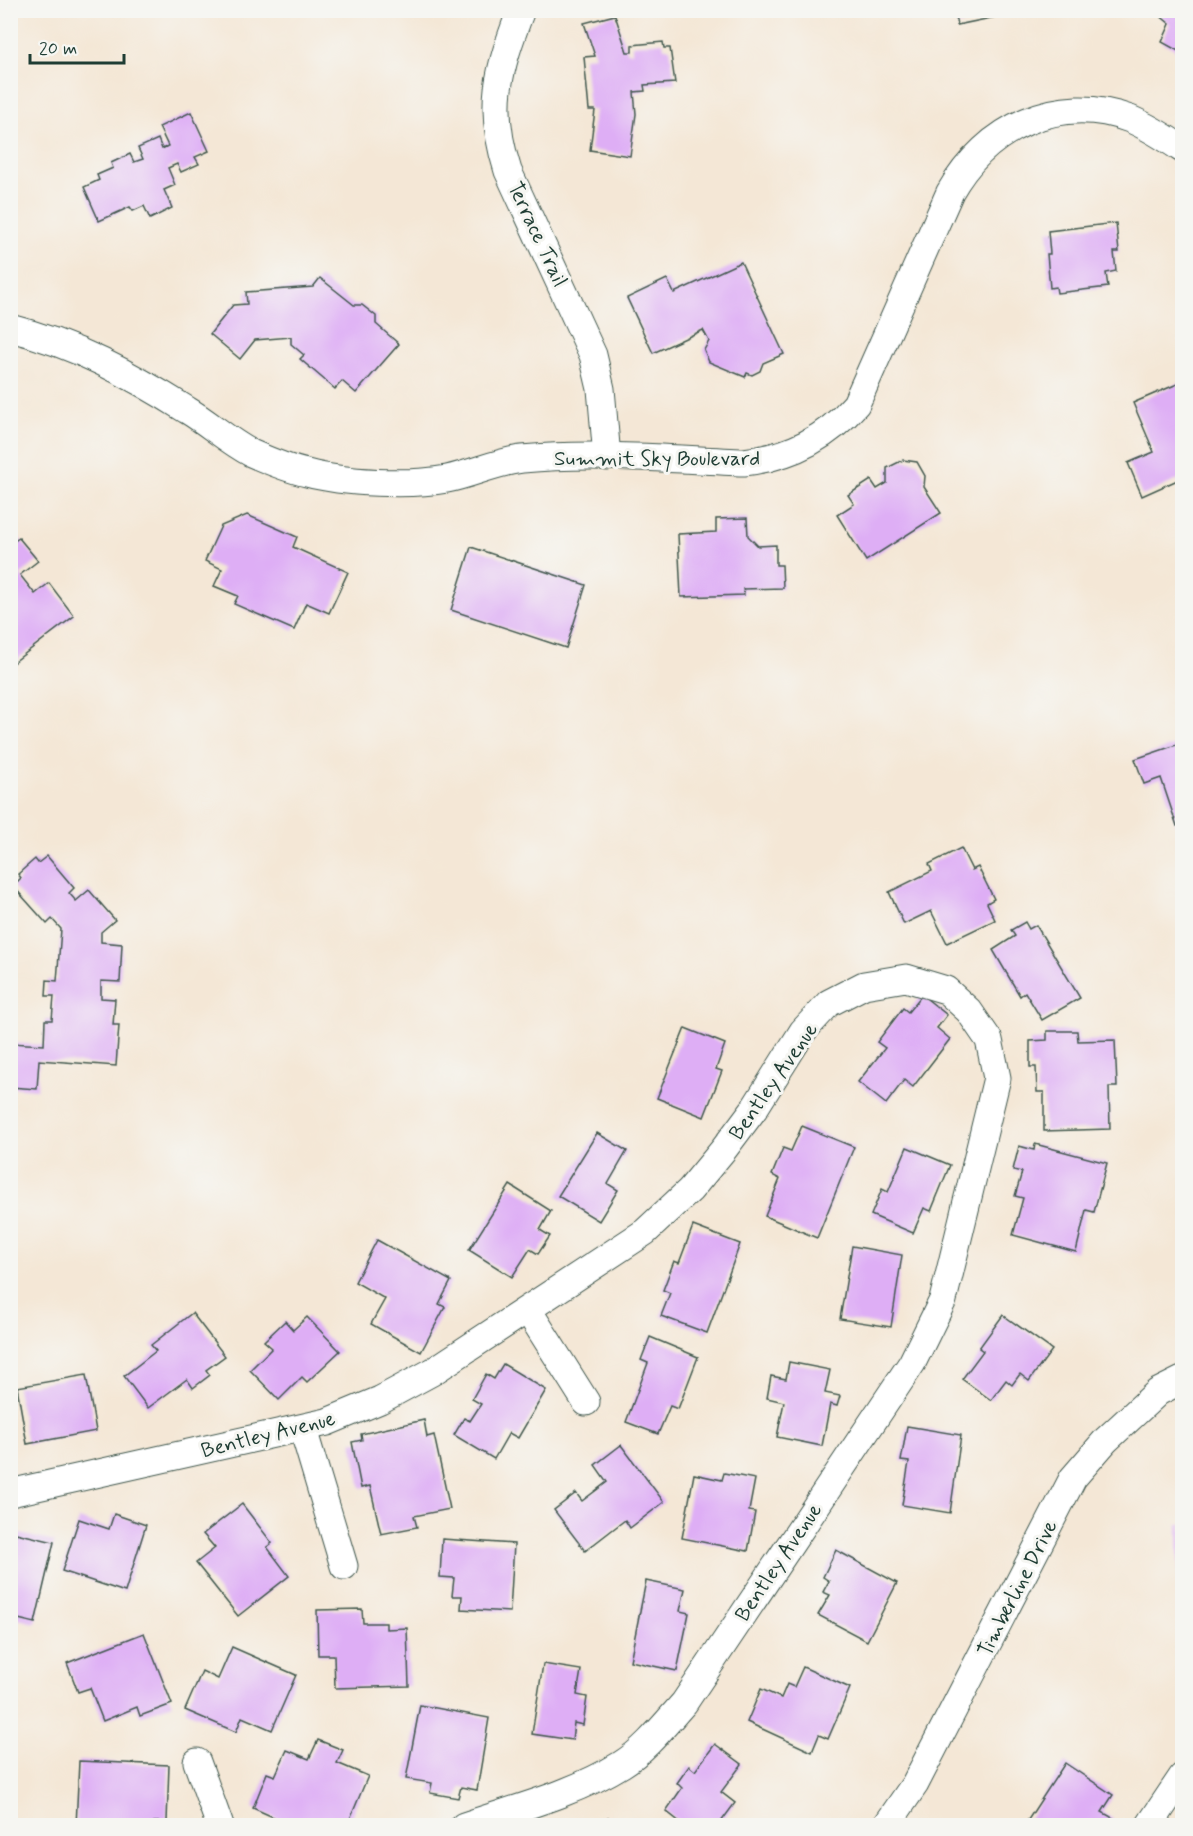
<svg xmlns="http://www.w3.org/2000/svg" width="1193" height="1836" font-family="Mynerve,sans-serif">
  <rect width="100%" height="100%" fill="#f6f6f2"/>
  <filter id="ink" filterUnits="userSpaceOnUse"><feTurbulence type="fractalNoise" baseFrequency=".0167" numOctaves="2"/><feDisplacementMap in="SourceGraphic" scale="12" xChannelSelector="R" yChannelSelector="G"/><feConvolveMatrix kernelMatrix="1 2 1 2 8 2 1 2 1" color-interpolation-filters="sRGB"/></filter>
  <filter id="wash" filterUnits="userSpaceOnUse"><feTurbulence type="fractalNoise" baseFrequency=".008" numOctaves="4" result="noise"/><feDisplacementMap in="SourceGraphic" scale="24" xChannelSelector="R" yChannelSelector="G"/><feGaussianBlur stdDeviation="1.35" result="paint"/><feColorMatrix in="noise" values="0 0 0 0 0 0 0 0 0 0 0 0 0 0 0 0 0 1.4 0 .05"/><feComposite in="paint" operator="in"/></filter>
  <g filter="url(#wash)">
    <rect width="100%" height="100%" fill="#f4e7d6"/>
    <g id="blocks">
      <g fill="#deaef5">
        <rect x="759" y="10" width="28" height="5"/>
        <polygon points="954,10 999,10 1001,16 957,25"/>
        <polygon points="1153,10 1182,10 1182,53 1162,42 1170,24"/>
        <polygon points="615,15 627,52 632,52 632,45 663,42 664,48 670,48 675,83 644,85 645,91 634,92 636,114 630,156 590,150 595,110 589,110 584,57 595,56 584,23"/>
        <polygon points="191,112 209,151 195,157 199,164 181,172 177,164 168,168 175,185 164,190 172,208 150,219 144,206 133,211 130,207 99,221 84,187 99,180 97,175 113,168 111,163 130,154 134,162 143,159 138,148 158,139 162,149 168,146 159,127"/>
        <polygon points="1116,223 1119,252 1114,252 1116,271 1106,273 1108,287 1057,293 1056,287 1050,288 1047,254 1050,254 1048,231"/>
        <polygon points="741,262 784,354 763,363 760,371 752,375 747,373 745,377 709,362 704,350 709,341 703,330 653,353 627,298 667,279 674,293"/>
        <polygon points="320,278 354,305 362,305 376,316 376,324 399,344 356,393 342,381 335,389 300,359 304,355 291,344 291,337 255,340 240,359 210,334 233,305 247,304 246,292 313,287"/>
        <polygon points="1182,382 1182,478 1142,496 1128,463 1154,452 1133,403"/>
        <polygon points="903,460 917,462 925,476 924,487 941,513 866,561 837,515 854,504 848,495 871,480 877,489 887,483 887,468"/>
        <polygon points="247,515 297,537 293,547 348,572 329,613 306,603 294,630 234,604 238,596 214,586 222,569 205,561 221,526"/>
        <polygon points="747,518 748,536 758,546 776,545 776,565 782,565 783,588 743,589 744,595 681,597 678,534 716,532 716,519"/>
        <polygon points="19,538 38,561 20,575 35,594 49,583 74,616 10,665 10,544"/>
        <polygon points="471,547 586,585 566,648 451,610"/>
        <polygon points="1182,743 1182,824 1177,826 1161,778 1144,784 1135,759"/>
        <polygon points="961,848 972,870 978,867 994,899 987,903 995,920 947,943 931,911 904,924 889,892 932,871 929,864"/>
        <polygon points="47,856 74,888 69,893 76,901 89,890 115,920 101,932 101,942 122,944 120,982 101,981 101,998 115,999 113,1025 119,1025 116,1066 39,1060 37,1089 10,1087 10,1043 44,1045 45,1020 52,1020 54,996 46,996 47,980 57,981 61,929 52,919 47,924 13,886 21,878 18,874 35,859 38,863"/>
        <polygon points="1025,922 1029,929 1036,925 1080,998 1042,1020 1025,992 1020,996 993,950 1015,936 1011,930"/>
        <polygon points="922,995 947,1015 937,1028 950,1039 913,1087 904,1080 886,1104 858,1082 885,1048 877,1042 903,1008 908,1012"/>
        <polygon points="685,1028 725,1044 716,1069 722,1071 704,1117 657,1098"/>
        <polygon points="1047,1031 1077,1031 1078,1041 1115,1040 1117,1087 1109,1087 1110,1129 1044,1131 1044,1092 1037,1092 1036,1067 1030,1067 1030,1041 1047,1040"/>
        <polygon points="802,1126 854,1147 817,1238 765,1216 780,1179 772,1175 783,1148 791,1151"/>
        <polygon points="597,1133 627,1151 608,1184 618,1190 599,1221 558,1196"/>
        <polygon points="1035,1144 1107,1163 1094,1212 1086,1210 1076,1252 1013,1235 1023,1198 1015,1196 1022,1172 1013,1170 1019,1146 1034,1150"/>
        <polygon points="907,1147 950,1165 931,1211 924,1208 913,1233 871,1215 882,1189 888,1192"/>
        <polygon points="510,1185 551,1211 540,1230 550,1236 538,1254 530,1249 512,1277 469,1250"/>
        <polygon points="693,1226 740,1244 707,1333 661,1316 670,1293 663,1290 674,1261 679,1263"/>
        <polygon points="377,1240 451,1281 439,1304 445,1307 421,1352 371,1324 385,1299 355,1282"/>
        <polygon points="852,1246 902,1255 891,1327 840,1319"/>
        <polygon points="192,1313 225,1356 206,1370 210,1375 193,1388 187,1379 148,1408 124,1376 156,1351 151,1345"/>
        <polygon points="1003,1315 1052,1350 1029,1381 1020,1374 1012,1385 1006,1380 991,1400 962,1379 983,1351 979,1348"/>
        <polygon points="307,1317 340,1351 307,1382 302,1377 279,1400 250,1370 272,1348 264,1341 285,1321 293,1330"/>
        <polygon points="650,1337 698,1357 678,1409 670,1406 658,1434 626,1422 648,1363 641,1360"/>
        <polygon points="789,1362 830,1370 825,1393 840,1396 837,1406 830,1404 822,1446 777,1437 784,1402 767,1398 771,1376 786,1379"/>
        <polygon points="503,1364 546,1390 518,1438 509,1433 494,1459 454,1435 464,1418 470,1421 481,1404 472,1399 486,1374 494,1379"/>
        <polygon points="86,1375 96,1431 27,1444 17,1387"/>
        <polygon points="424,1420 427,1437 434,1435 450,1509 414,1516 417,1527 381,1534 370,1486 361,1488 352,1442 362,1440 361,1434"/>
        <polygon points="907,1426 961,1435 950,1513 902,1505 909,1462 901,1461"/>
        <polygon points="621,1445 664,1502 630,1528 625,1520 585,1551 554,1510 576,1493 582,1501 607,1482 595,1465"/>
        <polygon points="724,1473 755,1479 749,1511 755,1512 748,1551 682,1538 694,1474 722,1480"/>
        <polygon points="242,1504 272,1543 267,1547 289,1576 238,1616 196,1563 215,1548 203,1534"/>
        <polygon points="114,1514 146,1525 125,1592 62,1571 79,1519 109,1529"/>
        <polygon points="1178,1524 1182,1524 1182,1601 1179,1601"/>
        <polygon points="16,1533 54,1542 35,1623 10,1617 10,1556"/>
        <polygon points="442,1539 514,1544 510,1612 461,1609 462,1596 452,1596 454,1578 440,1577"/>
        <polygon points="836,1550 897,1583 867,1641 818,1615 830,1595 823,1592 829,1581 823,1577"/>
        <polygon points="646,1581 685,1589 680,1611 689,1613 677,1671 630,1661"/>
        <polygon points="362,1609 363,1623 386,1623 386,1629 407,1628 409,1686 335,1688 334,1655 318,1655 317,1610"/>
        <polygon points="144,1633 172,1704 140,1716 137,1707 103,1721 90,1688 78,1692 67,1663"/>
        <polygon points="232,1647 296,1675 272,1730 242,1717 236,1732 185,1710 202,1671 218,1679"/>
        <polygon points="543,1664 581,1670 577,1695 587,1697 583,1725 574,1723 572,1740 532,1734"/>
        <polygon points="803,1667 850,1688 828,1739 819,1735 812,1752 747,1722 761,1689 781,1698 787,1684 794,1687"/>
        <polygon points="420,1705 489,1718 477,1790 461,1787 458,1798 430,1793 432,1783 406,1779"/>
        <polygon points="318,1740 343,1750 337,1763 368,1776 347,1826 288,1826 289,1824 253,1808 267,1773 275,1776 287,1750 309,1759"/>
        <polygon points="715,1744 742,1764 721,1792 735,1803 718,1826 685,1826 666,1811 682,1788 677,1783 689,1766 695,1771"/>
        <polygon points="79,1761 169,1765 167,1822 154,1822 154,1826 76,1826"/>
        <polygon points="1065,1763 1113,1795 1102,1812 1113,1818 1108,1826 1024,1826"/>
        <polygon points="608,1817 613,1826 595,1826"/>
      </g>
    </g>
  </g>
  <g filter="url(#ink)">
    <use href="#blocks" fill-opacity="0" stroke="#3f564c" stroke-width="1.5"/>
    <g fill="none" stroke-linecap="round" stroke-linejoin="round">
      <defs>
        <g id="minor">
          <path d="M 521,10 C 498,71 487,106 508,171 L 593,355 L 601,389 L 607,457"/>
          <path d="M 10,328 C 74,344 132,375 187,410 C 209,423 228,441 251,453 C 269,461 288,469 307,473 C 344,483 409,486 447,479 C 472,474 496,462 522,459 C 595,452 671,459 744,462 C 790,457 826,439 856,404 L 950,192 C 986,128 1058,92 1130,119 C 1149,127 1166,138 1182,149"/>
          <polyline points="528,1310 586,1402"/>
          <polyline points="303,1429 344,1566"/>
          <path d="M 10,1493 L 327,1422 L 380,1400 L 432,1372 L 645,1232 L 690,1190 L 724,1149 L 754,1109 L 803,1031 L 829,1003 L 864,985 L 906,978 L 946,990 L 969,1011 L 989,1040 L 997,1078 L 943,1300 L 912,1363 L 684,1703 C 665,1724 646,1749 622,1764 C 574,1794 517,1808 464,1826"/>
          <polyline points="197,1762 220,1826"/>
          <polyline points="886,1826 915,1784 1073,1478 1106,1440 1158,1392 1182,1380"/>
          <polyline points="1149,1826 1182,1777"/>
        </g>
      </defs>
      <use href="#minor" stroke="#3f564c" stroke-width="29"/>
      <use href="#minor" stroke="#fff" stroke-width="27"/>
    </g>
  </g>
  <g text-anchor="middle" stroke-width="6" stroke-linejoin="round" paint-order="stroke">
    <g font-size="21" fill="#1f3d34" stroke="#f6f6f2">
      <text transform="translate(538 234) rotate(65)" y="7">Terrace Trail</text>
      <text x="657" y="465">Summit Sky Boulevard</text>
      <text transform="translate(773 1081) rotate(-55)" y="7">Bentley Avenue</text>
      <text transform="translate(268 1434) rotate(-14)" y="7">Bentley Avenue</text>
      <text transform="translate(778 1562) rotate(-56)" y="7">Bentley Avenue</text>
      <text transform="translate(1017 1588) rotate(-63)" y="7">Timberline Drive</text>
    </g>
  </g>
  <rect width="1193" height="1836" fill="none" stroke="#f6f6f2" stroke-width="36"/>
  <path d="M30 54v9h94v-9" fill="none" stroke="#1f3d34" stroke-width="3"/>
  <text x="39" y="54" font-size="18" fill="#1f3d34" stroke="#f6f6f2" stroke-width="4.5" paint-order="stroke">20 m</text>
</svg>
